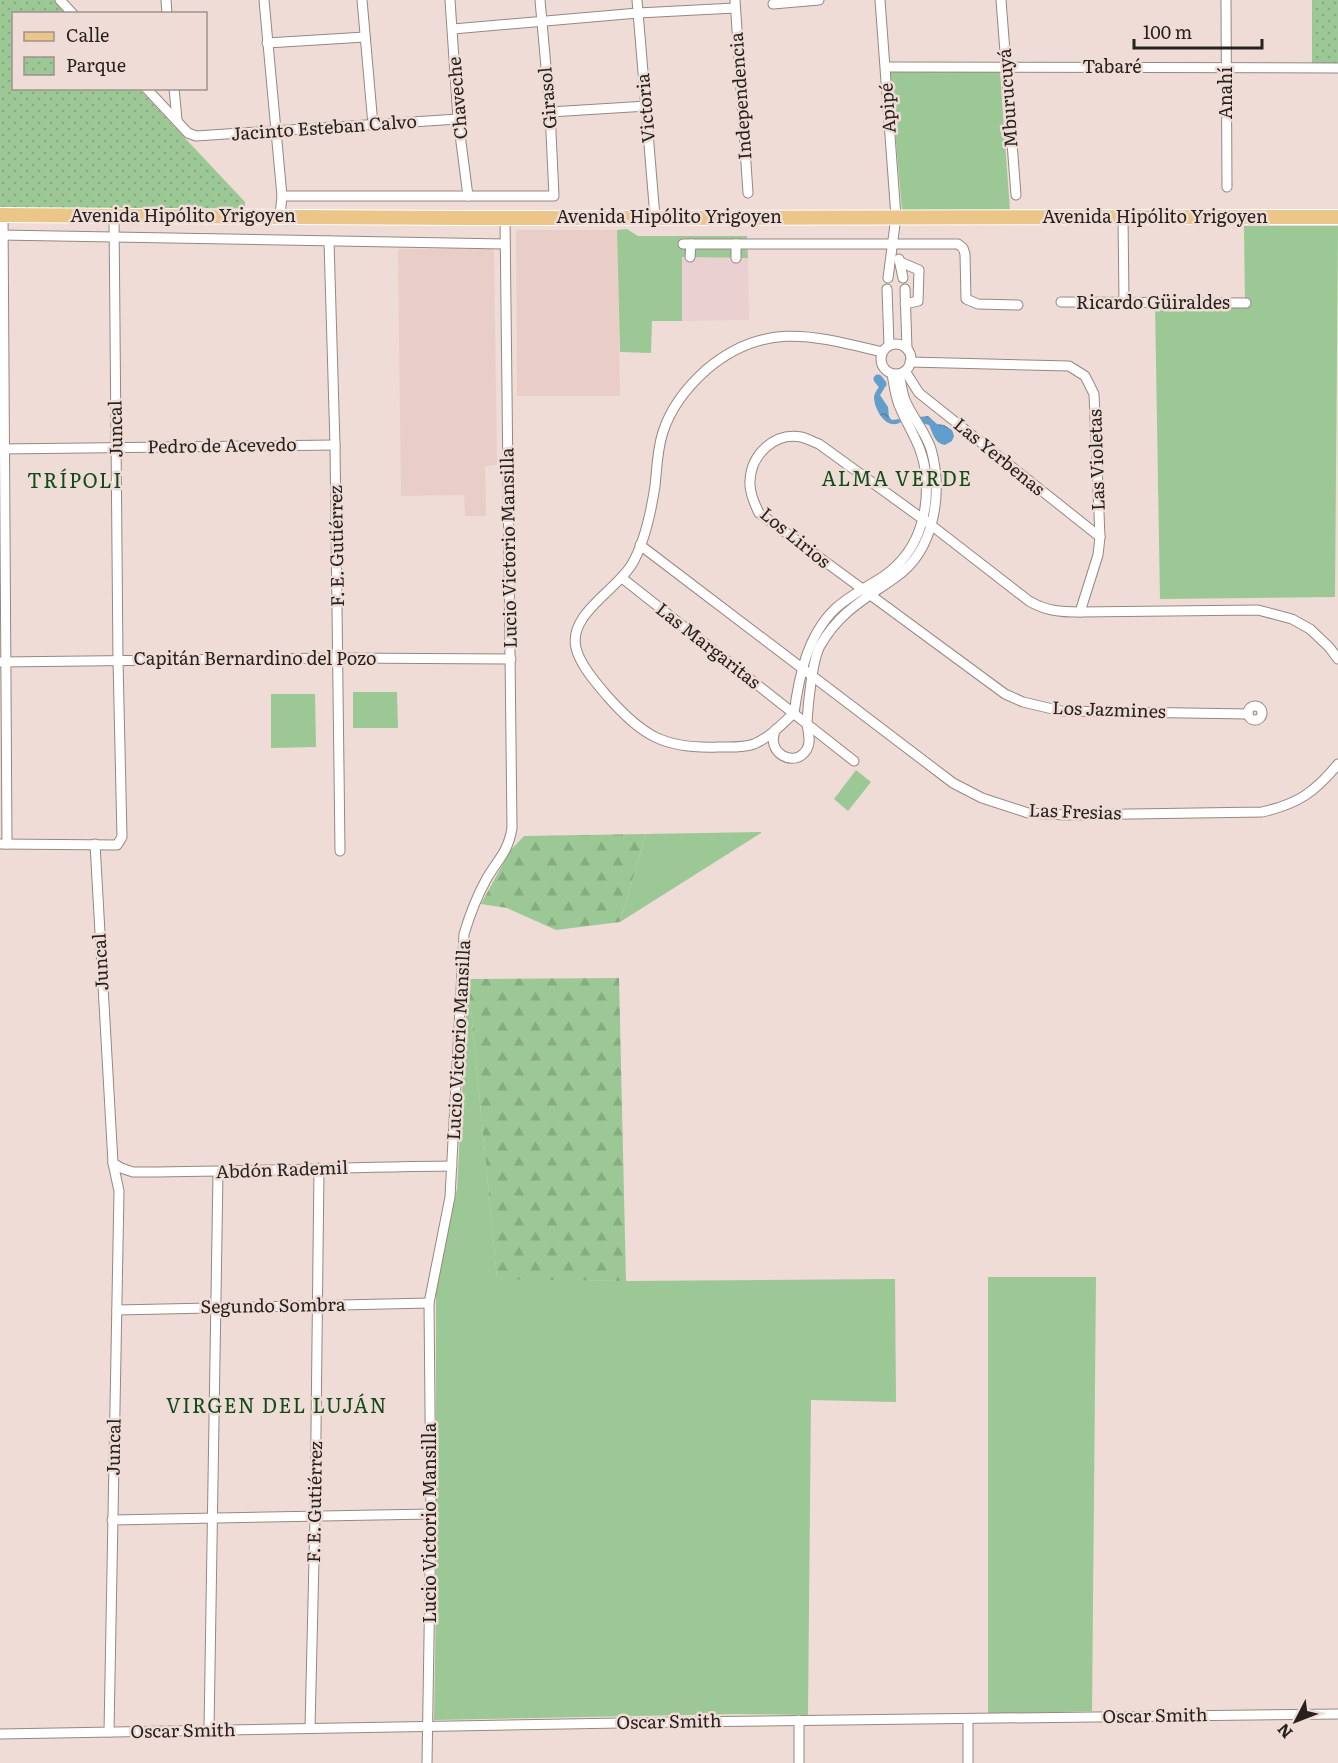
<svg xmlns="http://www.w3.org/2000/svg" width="1338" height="1763" font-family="Literata,serif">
  <defs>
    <pattern id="forest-firs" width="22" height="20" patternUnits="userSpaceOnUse" patternTransform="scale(1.5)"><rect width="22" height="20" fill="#9cc895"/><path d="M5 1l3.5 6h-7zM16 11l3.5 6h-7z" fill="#86ac80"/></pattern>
    <pattern id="park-dots" width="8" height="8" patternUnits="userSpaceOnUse" patternTransform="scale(1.5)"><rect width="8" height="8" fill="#9cc895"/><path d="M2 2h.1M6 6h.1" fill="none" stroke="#86ac80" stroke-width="1.8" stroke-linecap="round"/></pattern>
    <pattern id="water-ripples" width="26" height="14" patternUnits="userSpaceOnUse" patternTransform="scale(1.5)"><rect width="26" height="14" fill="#629ecb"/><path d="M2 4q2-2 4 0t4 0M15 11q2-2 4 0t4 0" fill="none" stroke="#5180a4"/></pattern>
  </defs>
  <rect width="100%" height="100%" fill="#efdcd6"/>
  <polygon fill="#ead0d0" points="682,257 748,258 749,320 682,321"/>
  <g fill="#e8cec6">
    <polygon points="516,230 617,230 620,396 517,396"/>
    <polygon points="494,248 497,465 485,466 486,516 465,516 464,495 401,496 398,249"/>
  </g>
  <g fill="#9cc895">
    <polygon points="890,72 1000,72 1010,211 902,210"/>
    <polygon points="1244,226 1338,226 1335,597 1160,599 1155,303 1245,303"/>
    <polygon points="627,229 638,236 747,236 748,258 682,257 682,321 652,321 651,353 620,352 617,230"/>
    <polygon points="353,692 397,692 398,728 353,728"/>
    <polygon points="271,694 315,694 316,747 271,748"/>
    <polygon points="856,770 871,782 848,811 834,799"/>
    <polygon points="761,832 761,833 620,922 646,834"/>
    <polygon points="468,979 497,1278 626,1281 895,1279 896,1402 811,1400 808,1715 736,1714 434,1720 436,1601 436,1286 457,1189"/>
    <polygon points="988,1277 1096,1277 1092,1711 988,1714"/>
  </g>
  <g fill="url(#forest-firs)">
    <polygon points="646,834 620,922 556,930 507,908 481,904 510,851 524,836"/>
    <polygon points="619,978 626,1281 497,1279 468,979"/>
  </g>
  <g fill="url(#park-dots)">
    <polygon points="0,0 55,0 68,13 14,14 14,88 139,89 245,202 245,212 0,210"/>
    <rect x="1312" y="0" width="26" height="65"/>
  </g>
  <g fill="url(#water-ripples)">
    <path d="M 884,384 L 884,389 L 880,395 L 888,407 L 889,417 L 892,420 L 899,419 L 901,422 C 887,431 875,411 874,398 C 874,393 878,389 880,385 Z"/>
    <path d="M 928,416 L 937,424 L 944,425 L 952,430 L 954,436 L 952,441 L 945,445 C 934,443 933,433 929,425 L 922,423 L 919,417 Z"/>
  </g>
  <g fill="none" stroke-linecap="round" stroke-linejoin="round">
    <polyline stroke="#629ecb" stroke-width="9" points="878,379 882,384"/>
    <defs>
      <g id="minor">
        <polyline points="60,0 73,14"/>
        <polyline points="166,0 167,14"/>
        <polyline points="264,0 282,196 280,216"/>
        <polyline points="362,0 373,125"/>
        <polyline points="450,0 458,119 468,196"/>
        <polyline points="637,0 655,217"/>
        <polyline points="735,0 748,193"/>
        <polyline points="880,0 896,217 888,278"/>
        <polyline points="1001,0 1016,195"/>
        <polyline points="1226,0 1227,187"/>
        <polyline points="773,4 819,0"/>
        <polyline points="453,29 638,13 735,8"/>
        <polyline points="267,43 365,37"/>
        <polyline points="886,67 1338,68"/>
        <polyline points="146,88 188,133 196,136 458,119"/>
        <polyline points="174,88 177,120"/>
        <polyline points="550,112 647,106"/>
        <polyline points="282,196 554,196 550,112 540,0"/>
        <polyline points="3,215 7,844"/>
        <polyline points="1123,217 1124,302"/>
        <polyline points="0,235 505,244"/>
        <polyline points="329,241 335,445 340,851"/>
        <polyline points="683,244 958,244 963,248 965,254 966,299 978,304 1018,305"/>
        <polyline points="690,257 691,244"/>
        <polyline points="736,258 736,244"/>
        <polyline points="899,259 903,278"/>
        <polyline points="900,262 919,270 918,301 905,304"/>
        <polyline points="887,289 889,345"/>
        <polyline points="905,289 907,349"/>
        <polyline points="1061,302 1246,303"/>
        <circle cx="896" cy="359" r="15"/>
        <path d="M 882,352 C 815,336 764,320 706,370 C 687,387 671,407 663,432 C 657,450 657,468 655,486 C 651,512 645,542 632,564 C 617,590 568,614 576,648 C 580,665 597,684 608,697 C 643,736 664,749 718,747 C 730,747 743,748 754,744 C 769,738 782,724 794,713 C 799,677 807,636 835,609 C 849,596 867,587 884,576 C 917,553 929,516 926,477 C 923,445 910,432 899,405 C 895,395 894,384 892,374"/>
        <polyline points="910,362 1069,366 1085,376 1094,394 1100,537 1098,555 1080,612"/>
        <polyline points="905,371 919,393 1100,537"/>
        <polyline points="0,449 335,445"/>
        <path d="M 640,545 L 953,783 L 982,798 L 1028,813 L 1066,815 L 1262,812 C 1298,804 1315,792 1338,764"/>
        <polyline points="622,578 854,761"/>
        <polyline points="0,662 338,658 511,659"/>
        <circle cx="1255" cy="713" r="7"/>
        <path d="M 1248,714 L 1061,711 L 1023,702 L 1005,694 L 759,513 C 754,503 749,492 750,481 C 751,455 774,432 801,437 C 807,438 813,442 819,444 L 931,525 L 1029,601 C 1046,611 1060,612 1080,612 L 1258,610 L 1292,619 L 1310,629 L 1329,647 L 1338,659"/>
        <path d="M 776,729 C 764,752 795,770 807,749 C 812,740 807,731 807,722 C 808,705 812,661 820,646 C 839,612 865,599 896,577 C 935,550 943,492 931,449 C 925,431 912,417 905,400 C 902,392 901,382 899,374"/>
        <polyline points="0,844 117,845 122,837 118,660 114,216"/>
        <polyline points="95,844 113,1163 119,1191 109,1732"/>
        <path d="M 113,1163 L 121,1168 L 133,1172 C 240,1172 346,1167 452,1166"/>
        <polyline points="117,1310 429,1303"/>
        <polyline points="112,1520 431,1514"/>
        <polyline points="968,1719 968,1763"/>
        <polyline points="799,1720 799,1763"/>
        <polyline points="310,1728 315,1517 319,1168"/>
        <polyline points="209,1730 218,1172"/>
        <polyline points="0,1734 677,1722 1338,1714"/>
        <path d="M 427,1763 L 431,1514 L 429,1303 L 450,1197 L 464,934 C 470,914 477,896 487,878 C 499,858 508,852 512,828 L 505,218"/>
      </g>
      <polyline id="primary" points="0,215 466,218 1338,217"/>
    </defs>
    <use href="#minor" stroke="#988781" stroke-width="11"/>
    <use href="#primary" stroke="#fff" stroke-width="16"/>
    <use href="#minor" stroke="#fff" stroke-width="9"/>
    <use href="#primary" stroke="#ebc688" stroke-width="14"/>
  </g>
  <g text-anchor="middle" stroke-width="5" stroke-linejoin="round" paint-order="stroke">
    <g font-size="18" fill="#28221f" stroke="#efdcd6">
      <text x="1112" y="73">Tabaré</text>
      <text transform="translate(1226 93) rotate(-90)" y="6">Anahí</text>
      <text transform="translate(741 96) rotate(-94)" y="6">Independencia</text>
      <text transform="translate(458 98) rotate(-95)" y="6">Chaveche</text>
      <text transform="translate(548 98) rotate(-95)" y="6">Girasol</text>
      <text transform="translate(1008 98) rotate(-94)" y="6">Mburucuyá</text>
      <text transform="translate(646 108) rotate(-95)" y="6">Victoria</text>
      <text transform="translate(888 108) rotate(-94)" y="6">Apipé</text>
      <text transform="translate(324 128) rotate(-4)" y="6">Jacinto Esteban Calvo</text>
      <text x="183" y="222">Avenida Hipólito Yrigoyen</text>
      <text x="669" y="223">Avenida Hipólito Yrigoyen</text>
      <text x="1155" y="223">Avenida Hipólito Yrigoyen</text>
      <text x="1153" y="309">Ricardo Güiraldes</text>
      <text transform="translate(116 429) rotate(-91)" y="6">Juncal</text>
      <text transform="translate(222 446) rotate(-1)" y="6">Pedro de Acevedo</text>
      <text transform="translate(999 457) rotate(39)" y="6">Las Yerbenas</text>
      <text transform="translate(1097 460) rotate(-92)" y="6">Las Violetas</text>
      <text transform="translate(795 538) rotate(39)" y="6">Los Lirios</text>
      <text transform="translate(337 546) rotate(-91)" y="6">F. E. Gutiérrez</text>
      <text transform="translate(509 548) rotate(-91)" y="6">Lucio Victorio Mansilla</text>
      <text transform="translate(708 646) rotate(38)" y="6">Las Margaritas</text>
      <text x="255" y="665">Capitán Bernardino del Pozo</text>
      <text transform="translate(1109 710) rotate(2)" y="6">Los Jazmines</text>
      <text transform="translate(1075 812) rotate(2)" y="6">Las Fresias</text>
      <text transform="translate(101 962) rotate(-93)" y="6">Juncal</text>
      <text transform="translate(459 1040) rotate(-87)" y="6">Lucio Victorio Mansilla</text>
      <text transform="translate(282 1170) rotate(-2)" y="6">Abdón Rademil</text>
      <text transform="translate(273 1306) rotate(-1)" y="6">Segundo Sombra</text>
      <text transform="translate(114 1447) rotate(-89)" y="6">Juncal</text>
      <text transform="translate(315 1502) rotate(-89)" y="6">F. E. Gutiérrez</text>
      <text transform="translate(430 1523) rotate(-90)" y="6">Lucio Victorio Mansilla</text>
      <text transform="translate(1155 1716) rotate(-1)" y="6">Oscar Smith</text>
      <text transform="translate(669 1722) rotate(-1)" y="6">Oscar Smith</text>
      <text transform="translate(183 1731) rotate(-1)" y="6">Oscar Smith</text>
    </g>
    <g font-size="20" letter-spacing="1.5" fill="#104b19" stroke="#efdcd6">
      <text x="897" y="486">ALMA VERDE</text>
      <text x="75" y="488">TRÍPOLI</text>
      <text x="277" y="1413">VIRGEN DEL LUJÁN</text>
    </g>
  </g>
  <rect x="12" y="12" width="195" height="78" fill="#efdcd6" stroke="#9f928d" stroke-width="1.5"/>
  <rect x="24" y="32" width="30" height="9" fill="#ebc688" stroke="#9f928d" stroke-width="1.5"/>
  <text x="66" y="42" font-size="18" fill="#28221f">Calle</text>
  <rect x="24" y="57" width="30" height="18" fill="url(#park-dots)" stroke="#9f928d" stroke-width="1.5"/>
  <text x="66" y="72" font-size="18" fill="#28221f">Parque</text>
  <g transform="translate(1296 1721) rotate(228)" stroke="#efdcd6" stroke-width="4.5" paint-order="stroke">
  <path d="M0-4.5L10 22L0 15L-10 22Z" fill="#28221f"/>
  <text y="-9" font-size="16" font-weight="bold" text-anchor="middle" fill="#28221f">N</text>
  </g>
  <path d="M1134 39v9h128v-9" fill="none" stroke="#28221f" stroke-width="3"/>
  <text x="1143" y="39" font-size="18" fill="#28221f" stroke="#efdcd6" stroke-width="4.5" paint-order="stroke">100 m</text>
</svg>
